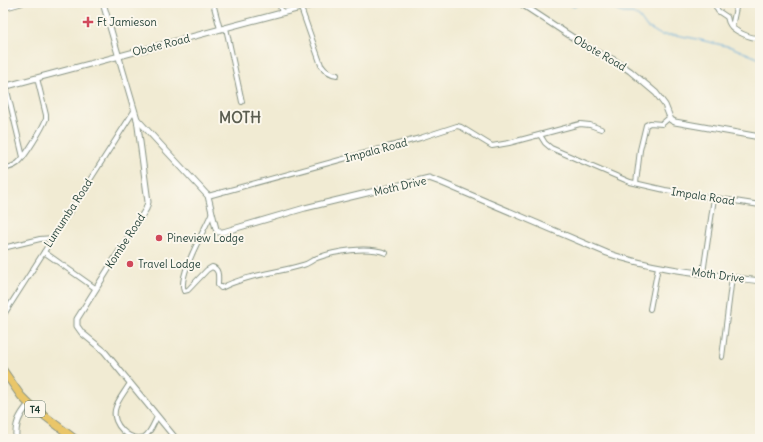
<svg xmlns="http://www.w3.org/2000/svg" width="763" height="442" font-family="Delius,sans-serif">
  <rect width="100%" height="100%" fill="#fbf7ec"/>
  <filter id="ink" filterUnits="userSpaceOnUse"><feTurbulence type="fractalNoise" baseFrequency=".025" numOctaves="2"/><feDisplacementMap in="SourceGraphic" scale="8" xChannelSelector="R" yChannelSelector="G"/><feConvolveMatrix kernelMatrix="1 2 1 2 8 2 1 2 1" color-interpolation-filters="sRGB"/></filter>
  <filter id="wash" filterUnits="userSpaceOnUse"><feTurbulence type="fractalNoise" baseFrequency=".012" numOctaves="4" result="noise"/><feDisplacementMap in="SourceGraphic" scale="16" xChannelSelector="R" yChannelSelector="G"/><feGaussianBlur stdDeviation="0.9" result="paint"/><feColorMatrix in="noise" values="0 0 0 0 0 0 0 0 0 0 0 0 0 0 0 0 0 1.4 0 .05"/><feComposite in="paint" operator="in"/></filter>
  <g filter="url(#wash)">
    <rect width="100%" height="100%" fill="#f1ebd3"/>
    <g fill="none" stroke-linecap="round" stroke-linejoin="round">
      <g stroke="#67acdd" stroke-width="1">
        <polyline points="567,3 574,7 581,3"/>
        <polyline points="598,3 623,13 633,13 640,18 647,28 651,29 661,35 676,35 692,38 731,47 760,59"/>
      </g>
    </g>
  </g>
  <g filter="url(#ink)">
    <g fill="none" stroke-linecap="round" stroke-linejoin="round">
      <defs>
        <g id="minor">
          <polyline points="213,3 220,29"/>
          <polyline points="279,3 282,13"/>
          <path d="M 714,3 L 718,11 L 727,17 C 728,19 728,22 729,23 C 732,31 752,39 760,38"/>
          <path d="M 301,8 L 321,65 C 325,71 329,74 337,75"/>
          <polyline points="732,27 737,3"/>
          <polyline points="226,28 242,102"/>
          <polyline points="3,74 23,157"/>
          <polyline points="540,135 545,143 551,148 630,182 665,190 760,205"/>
          <path d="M 3,169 C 8,168 14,166 18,163 C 25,157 42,129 46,119 L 46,115 L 37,78"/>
          <polyline points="636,183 640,150 646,125 650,123 662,124 670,117"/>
          <polyline points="208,196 420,138 457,126 461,127 492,146 509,143 580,124 590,125 601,129"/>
          <path d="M 212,212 C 206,228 177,276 184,291 L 188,290 L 207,270 L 212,267 C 220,269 218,278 218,285 L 221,288 C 246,275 276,273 303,265 C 308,264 312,260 317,258 C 335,251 367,246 386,253"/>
          <polyline points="3,248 40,239 53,238"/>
          <polyline points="44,252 95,288"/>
          <polyline points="703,273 714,198"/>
          <polyline points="650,309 658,267"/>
          <polyline points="3,316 134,111"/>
          <polyline points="722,357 732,277"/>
          <path d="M 130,383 C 125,392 117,400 115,410 C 112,424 129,442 144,437 C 150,434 154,423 157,417"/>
        </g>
        <g id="tertiary">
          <polyline points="103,3 137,119 148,202 146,209 77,319 77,326 82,333 104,351 176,439"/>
          <polyline points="520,3 592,50 614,60 630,71 656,93 665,105 671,120 675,122 760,137"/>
          <polyline points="3,8 21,3"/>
          <polyline points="3,87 319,3"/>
          <path d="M 137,119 L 208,196 L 216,229 L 218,232 L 223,232 L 305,208 L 429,178 L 440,182 L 607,253 C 656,270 709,274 760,281"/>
          <path d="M 16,439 C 15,424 19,416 29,404"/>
        </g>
        <polyline id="trunk" points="3,370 21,396 29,404 75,439"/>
      </defs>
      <use href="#minor" stroke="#889484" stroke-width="6"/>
      <use href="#tertiary" stroke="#889484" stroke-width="7"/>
      <use href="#trunk" stroke="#889484" stroke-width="9"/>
      <use href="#minor" stroke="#fff" stroke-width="4"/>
      <use href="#tertiary" stroke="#fff" stroke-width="5"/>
      <use href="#trunk" stroke="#eac669" stroke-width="7"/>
    </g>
  </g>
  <g fill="#d1495b" stroke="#fbf7ec" stroke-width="1.5">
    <path d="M86 16h4v4h4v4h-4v4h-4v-4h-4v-4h4z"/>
    <circle cx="159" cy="238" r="4"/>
    <circle cx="130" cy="264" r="4"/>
  </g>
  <g text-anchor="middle" stroke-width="4" stroke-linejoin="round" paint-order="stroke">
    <rect fill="#fbf7ec" stroke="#61756b" stroke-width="1" x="25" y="401" width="20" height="16" rx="3"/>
    <g font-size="10" font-weight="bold" fill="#1f3d34">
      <text x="35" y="413">T4</text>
    </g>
    <g font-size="11" fill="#1f3d34" stroke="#fbf7ec" text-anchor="start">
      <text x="97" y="26">Ft Jamieson</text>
      <text x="167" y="242">Pineview Lodge</text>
      <text x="138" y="268">Travel Lodge</text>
    </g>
    <g font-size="11" fill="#1f3d34" stroke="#fbf7ec">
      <text transform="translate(161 45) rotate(-14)" y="4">Obote Road</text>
      <text transform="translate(600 53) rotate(30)" y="4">Obote Road</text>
      <text transform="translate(376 150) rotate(-15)" y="4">Impala Road</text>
      <text transform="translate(400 186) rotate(-13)" y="4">Moth Drive</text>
      <text transform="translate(703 196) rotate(9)" y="4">Impala Road</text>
      <text transform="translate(68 213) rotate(-57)" y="4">Lumumba Road</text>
      <text transform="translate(125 241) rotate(-57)" y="4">Kombe Road</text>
      <text transform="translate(718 275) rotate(8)" y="4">Moth Drive</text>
    </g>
    <g font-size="15" font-weight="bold" fill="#5b5e50" stroke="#fbf7ec">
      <text x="240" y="123">MOTH</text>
    </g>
  </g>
  <rect width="763" height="442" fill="none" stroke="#fbf7ec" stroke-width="16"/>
</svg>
